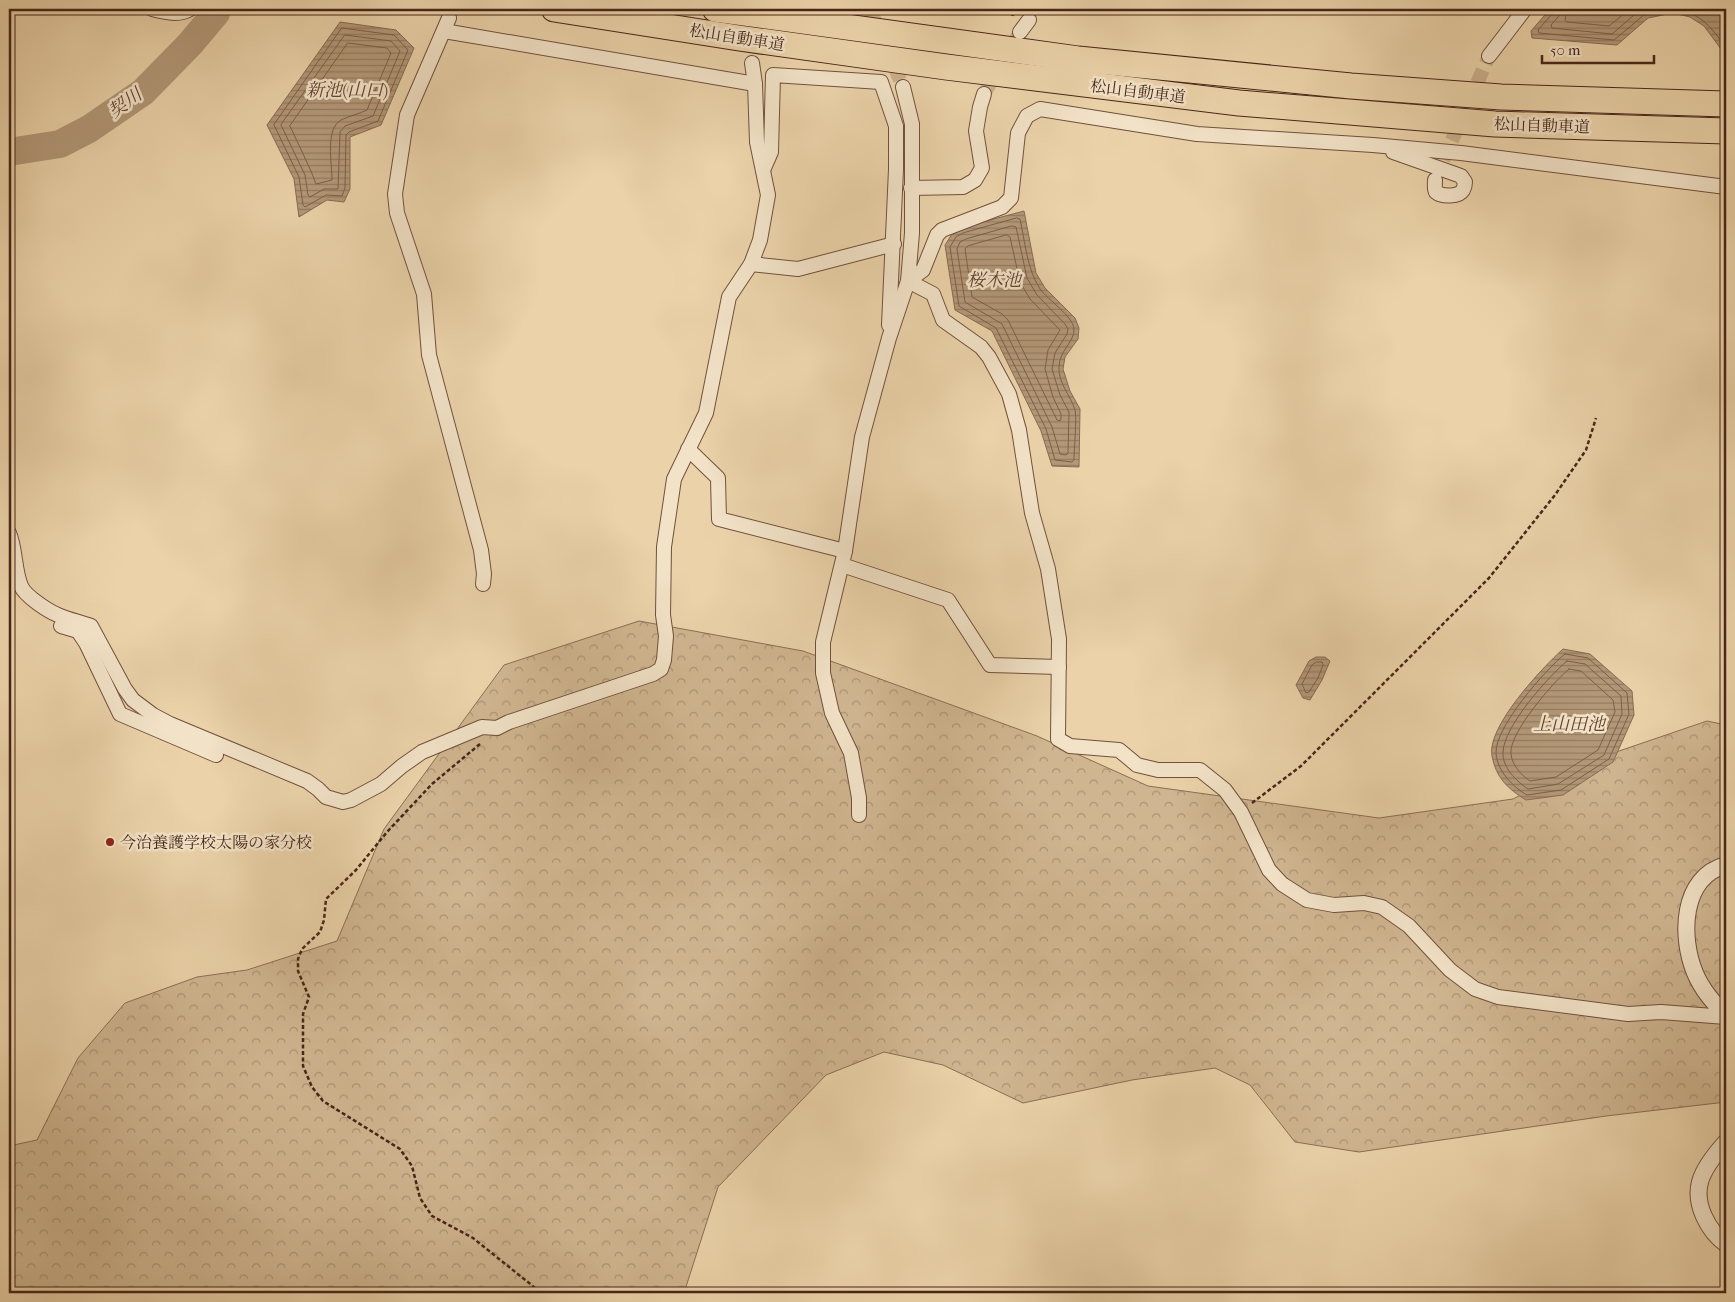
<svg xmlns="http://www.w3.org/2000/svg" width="1735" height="1302" font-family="'IM FELL French Canon','Noto Serif JP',serif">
  <defs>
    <pattern id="forest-crowns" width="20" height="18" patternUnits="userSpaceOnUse" patternTransform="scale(1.25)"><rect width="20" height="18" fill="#cfb590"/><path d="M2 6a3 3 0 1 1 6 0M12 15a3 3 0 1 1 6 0" fill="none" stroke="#aa9375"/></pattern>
    <pattern id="water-rules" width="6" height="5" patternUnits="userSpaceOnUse" patternTransform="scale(1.25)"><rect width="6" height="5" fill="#b39878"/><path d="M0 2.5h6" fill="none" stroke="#937c61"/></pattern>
  </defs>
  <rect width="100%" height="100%" fill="#ebd2a9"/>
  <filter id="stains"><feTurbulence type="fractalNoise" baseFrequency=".004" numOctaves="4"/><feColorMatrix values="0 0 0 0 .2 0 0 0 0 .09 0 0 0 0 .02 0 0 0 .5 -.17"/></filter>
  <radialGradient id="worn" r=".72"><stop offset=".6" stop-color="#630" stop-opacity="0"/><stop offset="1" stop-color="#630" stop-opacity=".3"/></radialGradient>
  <polygon fill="url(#forest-crowns)" stroke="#8b6e54" points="639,621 803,651 1037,736 1148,786 1379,818 1513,799 1581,764 1707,721 1726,725 1726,1102 1606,1116 1359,1152 1295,1142 1250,1085 1215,1068 1132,1080 1023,1103 943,1065 884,1052 826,1075 718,1187 684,1293 9,1293 9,1146 37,1140 78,1058 125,1003 197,977 247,970 337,941 384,829 504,665"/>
  <g fill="url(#water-rules)" stroke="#886a52">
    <polygon points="1550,9 1724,9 1726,18 1726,48 1721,49 1704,26 1690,17 1673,13 1648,18 1617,45 1532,38 1531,31"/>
    <polygon points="340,22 396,30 414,48 381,125 350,137 350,189 344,202 327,200 299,217 294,179 267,125"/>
    <polygon points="1024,211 1036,273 1045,288 1075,318 1079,328 1078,339 1065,357 1063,369 1070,391 1080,409 1079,467 1052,466 1041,431 992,331 955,310 945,245 952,234 960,228"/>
    <path d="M 1563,649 L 1590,654 L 1632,691 L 1634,715 L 1613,762 L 1563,795 L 1526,800 C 1508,789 1496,778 1492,756 C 1486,727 1543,667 1563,649 Z"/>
    <polygon points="1316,657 1325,657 1330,661 1322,680 1310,700 1303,698 1296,685 1309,661"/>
  </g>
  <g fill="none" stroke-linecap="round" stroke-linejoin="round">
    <g stroke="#7d5f48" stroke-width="1">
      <polyline points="1554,9 1552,14 1538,30 1539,33 1614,40 1645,14 1668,9"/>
      <polyline points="1560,9 1559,16 1551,25 1552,28 1612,34 1641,9"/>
      <polyline points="1567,9 1565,20 1567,22 1609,26 1630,9"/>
      <path d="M 1677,9 C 1701,15 1708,24 1722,42 L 1726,43"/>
      <polygon points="342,28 394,35 408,50 378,121 349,132 346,135 345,188 342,196 326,195 305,207 303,205 299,177 274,125"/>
      <polygon points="345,35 391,41 400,51 373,116 345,126 340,132 338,189 324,189 310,197 308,195 305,175 281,125"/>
      <path d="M 348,43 L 387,48 L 391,53 L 367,110 C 359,114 349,116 341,120 C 325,129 332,163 332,180 L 316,184 L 311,171 L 290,126 Z"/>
      <path d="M 1017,218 L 1020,219 C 1025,242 1027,269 1040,289 C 1048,300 1073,316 1074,329 C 1075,341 1059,351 1059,367 C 1058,383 1071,396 1075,410 C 1077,418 1074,449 1074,460 L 1072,462 L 1055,460 L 1046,429 L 996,328 L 959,306 L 950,247 L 956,237 L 963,233 Z"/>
      <polygon points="1012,226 1016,227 1027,278 1037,295 1065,324 1068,329 1067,334 1055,353 1052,369 1060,395 1069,412 1068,453 1066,455 1060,454 1052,427 1002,324 965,302 957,249 960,242 966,239"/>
      <polygon points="1007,235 1010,237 1020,282 1030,299 1060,330 1048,350 1045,369 1053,397 1061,414 1061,419 1060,421 1057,420 1008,320 1002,314 972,297 965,249 968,246"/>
      <path d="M 1565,654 L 1588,658 L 1627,693 L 1629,714 L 1609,759 L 1561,790 L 1527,795 C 1513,787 1497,771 1496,753 C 1495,727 1545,670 1565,654 Z"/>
      <path d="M 1567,661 L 1585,664 L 1621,696 L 1622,714 L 1604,755 L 1558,784 L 1528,789 C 1516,781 1502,767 1503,752 C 1504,726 1548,677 1567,661 Z"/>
      <polygon points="1317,662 1322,662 1323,665 1318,678 1309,692 1306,693 1302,684 1312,665"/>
      <path d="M 1569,669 L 1581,671 L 1613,700 L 1615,712 L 1598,750 L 1556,777 L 1530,781 C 1521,775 1512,765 1511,754 C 1508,734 1554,681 1569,669 Z"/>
    </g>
    <polyline stroke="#b39878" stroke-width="28" points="9,152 60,144 89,129 143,92 190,44 216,13"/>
    <g stroke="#cab08c" stroke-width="14" stroke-dasharray="14 7" stroke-linecap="butt">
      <polyline points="870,9 903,87"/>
      <polyline points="984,94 1020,32"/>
      <polyline points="1435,179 1489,56"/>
    </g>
    <defs>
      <g id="minor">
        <path d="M 152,9 C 164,12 179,16 190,9"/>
        <polyline points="449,18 407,115 395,194 397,213 424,294 429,355 481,550 484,574 483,584"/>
        <polyline points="444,31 755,84"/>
        <polyline points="1020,32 1029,20"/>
        <polyline points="1489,56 1525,9"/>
        <path d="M 1393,152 L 1461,176 L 1465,182 C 1465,184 1464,188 1463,190 C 1459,197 1442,197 1436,192 C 1434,189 1435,184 1435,180"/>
        <polyline points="764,168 771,152 773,75 881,82 896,126 896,169 889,325"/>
        <polyline points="911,188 963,187 975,180 982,168 976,131 980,107 984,94"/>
        <polyline points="751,264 798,269 894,244"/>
        <polyline points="908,281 933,294 943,320 981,347 989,357 1009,394 1019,430 1032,513 1048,569 1059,639 1058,739 1070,746 1119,750 1137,765 1158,770 1200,770 1225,790 1241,812 1269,870 1282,884 1307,900 1334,905 1364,903 1382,907 1409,926 1450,970 1475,989 1498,997 1628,1014 1661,1012 1726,1017"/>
        <polyline points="908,281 923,270 937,235 942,230 1002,207 1011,198 1018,133 1027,116 1040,109 1197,134 1373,145 1461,153 1726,187"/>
        <polyline points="688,449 718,478 719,519 845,551"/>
        <path d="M 9,533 C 16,550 14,569 21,586 C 25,596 48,611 58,615 C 69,620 81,622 91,626 L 125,689 L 133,700 L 153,715 L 170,724 L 307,781 L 318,789 L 326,797 L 343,802 L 351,800 L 381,784 L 402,766 L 422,752 L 482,727 L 497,728 L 509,722 L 653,674 L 661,669 L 664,660 L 666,636 L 663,615 L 664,547 L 674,479 L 706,413 L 729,297 L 751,264 L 760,240 L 768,195 L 757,142 L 755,84 L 752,63"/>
        <polyline points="842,565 948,600 990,665 1059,667"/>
        <polyline points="61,626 78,631 86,643 120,714 216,755"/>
        <polyline points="859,815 859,798 851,753 832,713 823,673 823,642 845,551 862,437 889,338 908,281 912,233 912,124 903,87"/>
      </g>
      <g id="tertiary">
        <path d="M 1726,865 C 1681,877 1680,937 1695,973 C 1702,990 1714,1003 1726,1016"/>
        <path d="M 1726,1142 C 1716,1153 1704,1167 1700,1182 C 1694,1204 1708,1231 1726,1244"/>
      </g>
      <g id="motorway">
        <polyline points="554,9 739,38 946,67 1239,103 1495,124 1726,131"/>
        <polyline points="715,9 1078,59 1351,86 1501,97 1726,104"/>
      </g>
    </defs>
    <use href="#minor" stroke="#70513c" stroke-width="16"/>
    <use href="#tertiary" stroke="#70513c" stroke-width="18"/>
    <use href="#motorway" stroke="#472618" stroke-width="27"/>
    <g stroke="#472618" stroke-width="2.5" stroke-dasharray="4 2.5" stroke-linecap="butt">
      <polyline points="992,9 1014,15"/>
      <polyline points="480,744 432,784 387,832 356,870 326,899 324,920 320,932 302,949 298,959 298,971 309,997 303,1014 303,1066 312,1087 323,1101 400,1149 412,1166 420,1198 432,1216 473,1238 534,1287 539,1293"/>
      <polyline points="1252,803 1301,766 1489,578 1555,495 1586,450 1596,418"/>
    </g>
    <use href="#minor" stroke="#f2e2c7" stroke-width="14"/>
    <use href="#tertiary" stroke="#f2e2c7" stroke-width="16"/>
    <use href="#motorway" stroke="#ebd2a9" stroke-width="25"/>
  </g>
  <circle fill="#8f2418" stroke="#f2e2c7" stroke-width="2" cx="110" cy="842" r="5"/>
  <g text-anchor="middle" stroke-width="5" stroke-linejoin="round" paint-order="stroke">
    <g font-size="16" fill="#472618" stroke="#f2e2c7">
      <text transform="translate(737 37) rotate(9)" y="6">松山自動車道</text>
      <text transform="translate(1138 91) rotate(7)" y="6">松山自動車道</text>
      <text transform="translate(1542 125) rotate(2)" y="6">松山自動車道</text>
    </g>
    <g font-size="16" fill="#472618" stroke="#f2e2c7" text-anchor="start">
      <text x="120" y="848">今治養護学校太陽の家分校</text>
    </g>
    <g font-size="18" font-style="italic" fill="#624230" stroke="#f2e2c7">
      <text x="347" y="96">新池(山口)</text>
      <text transform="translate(125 103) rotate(-36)" y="6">契川</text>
      <text x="994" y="286">桜木池</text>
      <text x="1569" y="730">上山田池</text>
    </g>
  </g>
  <rect width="1735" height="1302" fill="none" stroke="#ebd2a9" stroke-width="30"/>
  <rect x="10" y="10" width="1715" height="1282" fill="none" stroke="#472618" stroke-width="2.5"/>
  <rect x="15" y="15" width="1705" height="1272" fill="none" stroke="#472618"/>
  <path d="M1542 55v8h112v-8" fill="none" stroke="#472618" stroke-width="2.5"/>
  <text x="1550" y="55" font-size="15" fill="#472618" stroke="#f2e2c7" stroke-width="4" paint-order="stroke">50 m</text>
  <rect width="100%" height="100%" filter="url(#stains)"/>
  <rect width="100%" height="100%" fill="url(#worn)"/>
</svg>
